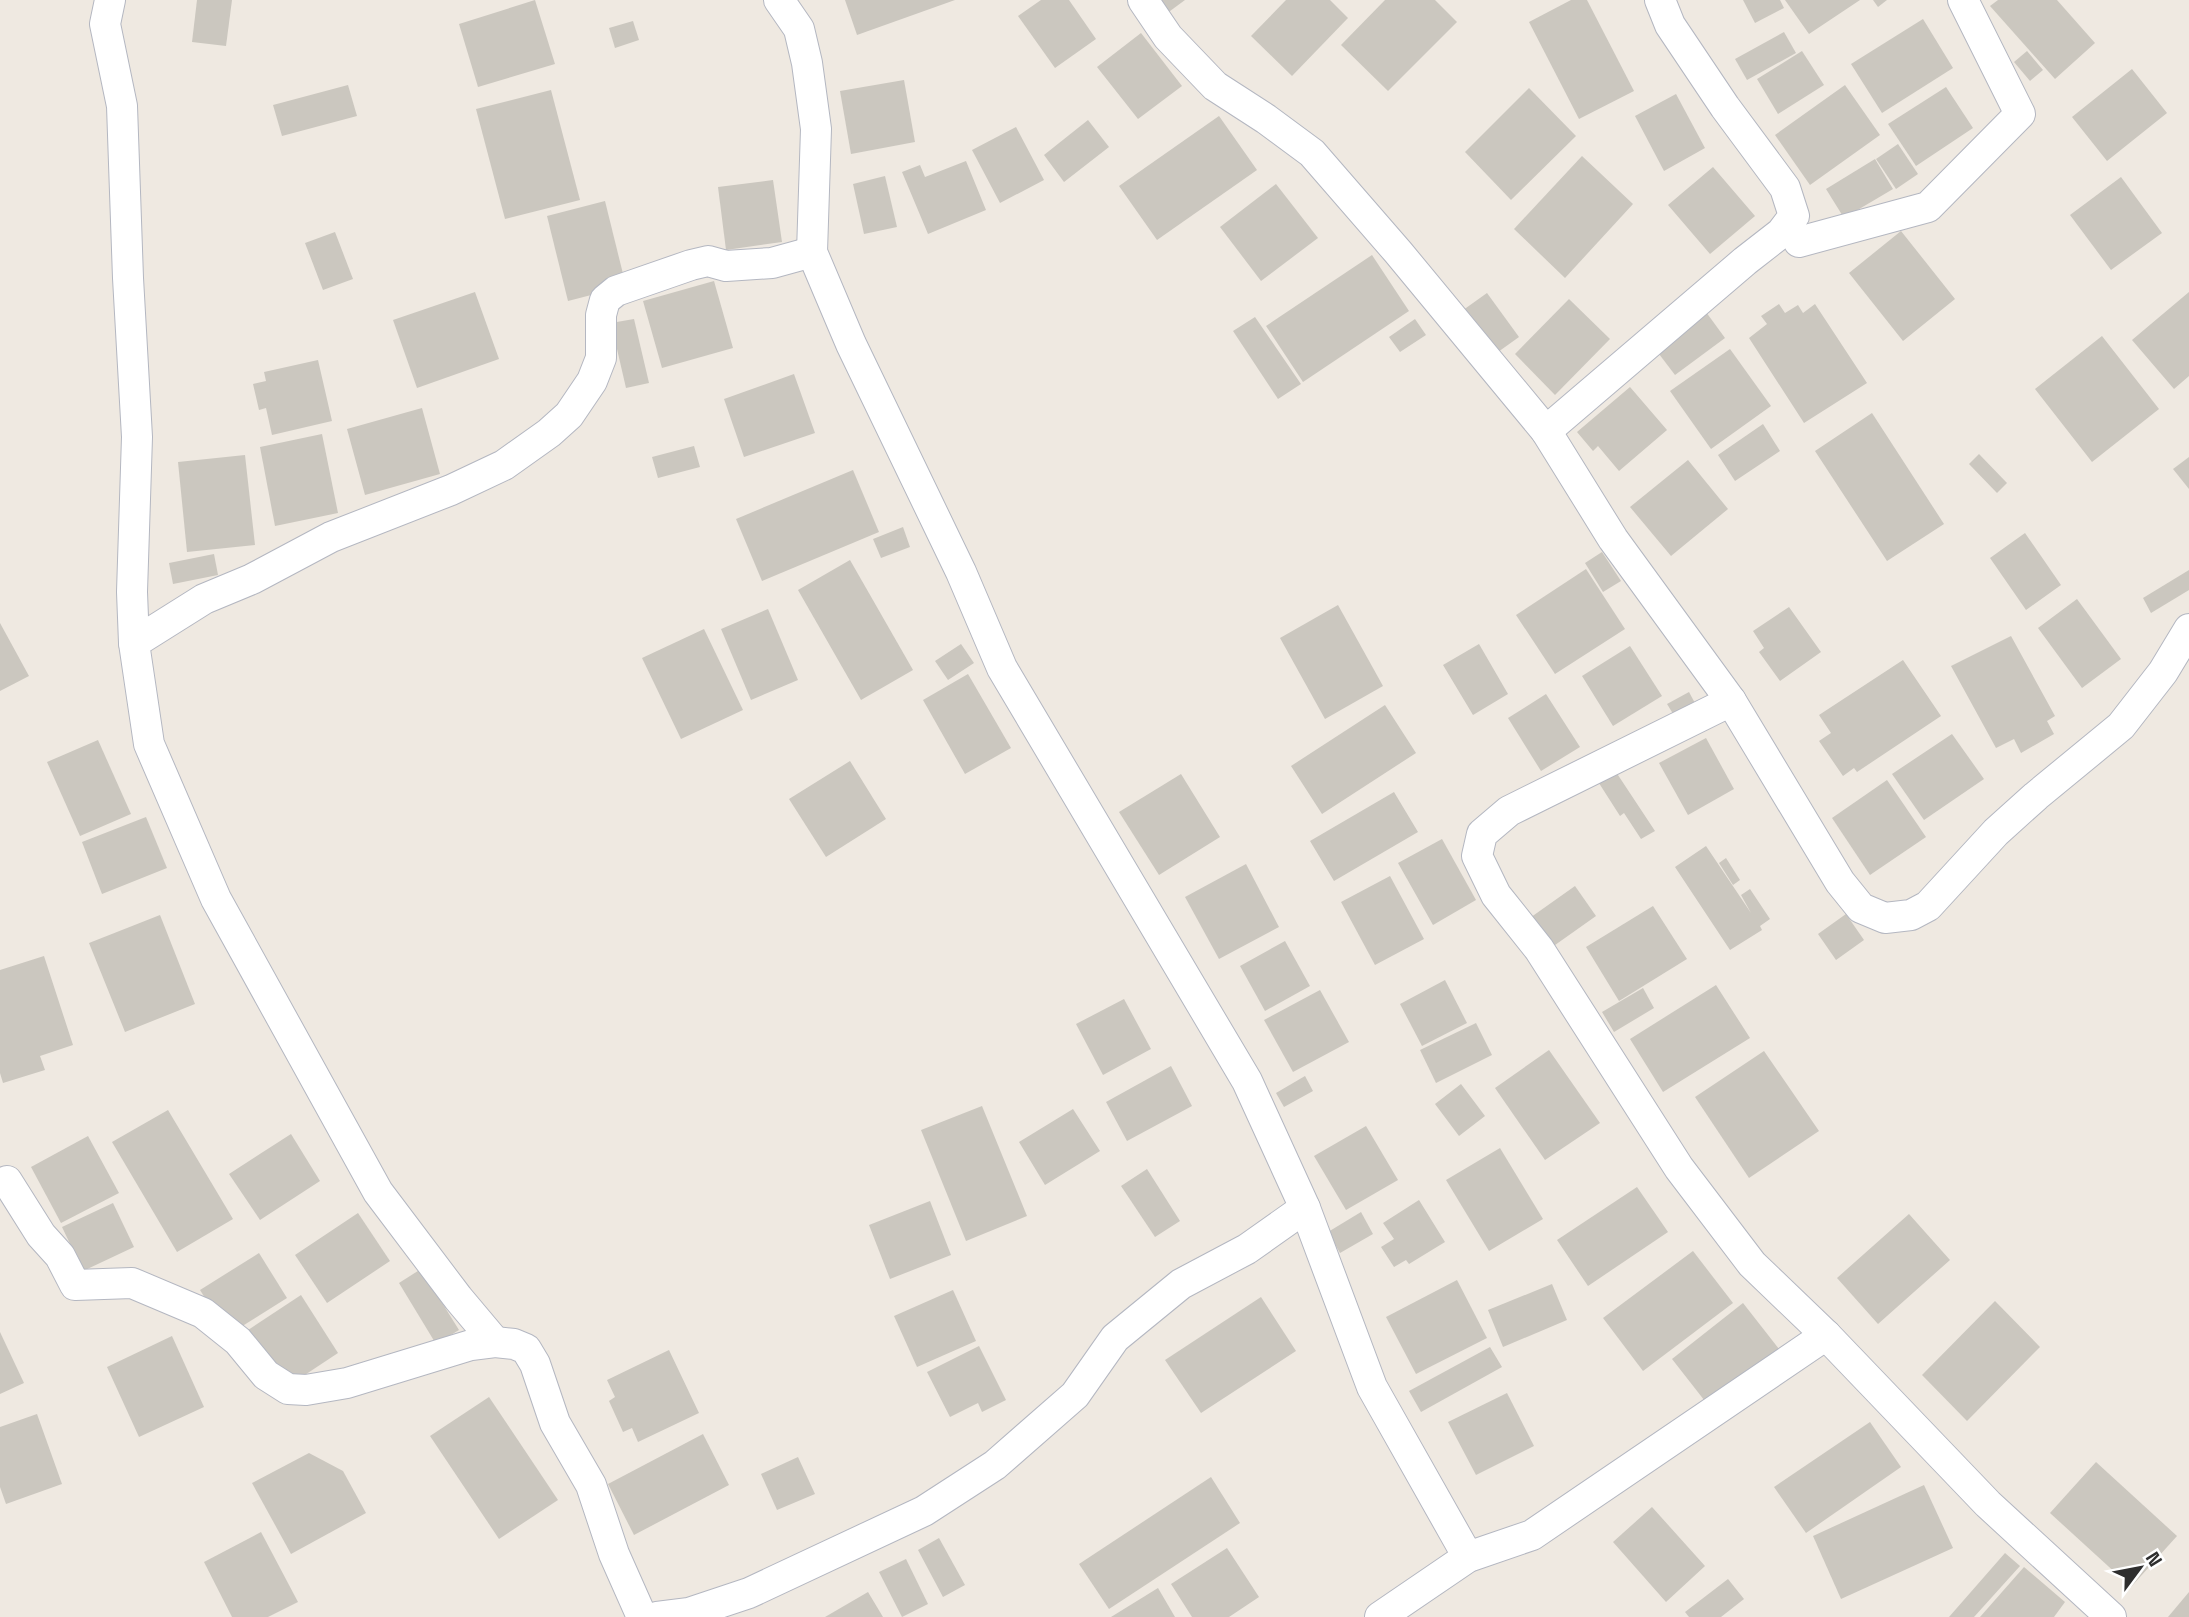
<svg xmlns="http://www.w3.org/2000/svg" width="2189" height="1617" font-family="'Space Grotesk',sans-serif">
  <rect width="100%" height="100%" fill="#efe9e1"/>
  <g fill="#cbc7bf">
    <polygon points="197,0 232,0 226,46 192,42"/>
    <polygon points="535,0 555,64 478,87 459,24"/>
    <polygon points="845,0 955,0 857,35"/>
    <polygon points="1041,0 1069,0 1096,39 1055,68 1018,16"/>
    <polygon points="1155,0 1185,0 1166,14"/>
    <polygon points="1286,0 1330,0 1348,18 1292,76 1251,36"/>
    <polygon points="1385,0 1435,0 1457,22 1388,91 1341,45"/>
    <polygon points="1571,0 1587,0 1634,91 1579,119 1529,22"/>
    <polygon points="1743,0 1780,0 1784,8 1755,23"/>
    <polygon points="1785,0 1860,0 1809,34"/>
    <polygon points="1873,0 1887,0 1878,7"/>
    <polygon points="1998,0 2057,0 2095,43 2055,79 1990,6"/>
    <polygon points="1923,19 1953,68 1882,113 1851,64"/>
    <polygon points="633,21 639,40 615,48 609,28"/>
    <polygon points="1784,32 1796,53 1747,80 1735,59"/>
    <polygon points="1141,33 1182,86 1138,119 1097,67"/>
    <polygon points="1802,51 1824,85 1778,114 1757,79"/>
    <polygon points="2027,51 2043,70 2030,81 2014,62"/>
    <polygon points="2132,69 2167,113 2107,161 2072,117"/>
    <polygon points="904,80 915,142 851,154 840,91"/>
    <polygon points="348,85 357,116 282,136 273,105"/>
    <polygon points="1845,85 1880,135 1810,185 1775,135"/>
    <polygon points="1946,87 1973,128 1916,166 1888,124"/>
    <polygon points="1529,88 1576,136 1511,200 1465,152"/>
    <polygon points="551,90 580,200 505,219 476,109"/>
    <polygon points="1676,94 1705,148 1664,171 1635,116"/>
    <polygon points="1219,116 1257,170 1157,240 1119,186"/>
    <polygon points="1088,120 1109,147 1064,182 1044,155"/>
    <polygon points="1016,127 1044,180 1000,203 972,150"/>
    <polygon points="1898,144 1918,174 1896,189 1876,159"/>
    <polygon points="1582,156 1633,204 1565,278 1514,229"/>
    <polygon points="1875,159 1893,189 1844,218 1826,189"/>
    <polygon points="966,161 986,210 928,234 902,172 920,165 925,177"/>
    <polygon points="1713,167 1755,216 1710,254 1668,205"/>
    <polygon points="885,176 897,227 864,234 853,184"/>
    <polygon points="2121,177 2162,233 2111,270 2070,215"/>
    <polygon points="773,180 782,242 726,250 718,187"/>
    <polygon points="1276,184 1318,238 1261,281 1220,227"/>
    <polygon points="605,201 626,286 568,301 547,216"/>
    <polygon points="1901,231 1955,299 1903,341 1849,273"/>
    <polygon points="335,232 353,279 323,290 305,243"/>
    <polygon points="1372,255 1409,311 1303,382 1266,326"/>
    <polygon points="714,281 733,348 662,368 643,301"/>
    <polygon points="475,292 499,359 417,388 393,320"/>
    <polygon points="2189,292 2189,376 2174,389 2132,340"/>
    <polygon points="1487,293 1519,337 1491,357 1459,313"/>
    <polygon points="1569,299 1610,339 1555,395 1515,354"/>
    <polygon points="1779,304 1785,313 1798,305 1803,313 1815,304 1867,383 1804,423 1749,338 1767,324 1761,316"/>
    <polygon points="1706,312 1725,338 1675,375 1656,350"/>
    <polygon points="1255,317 1301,384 1278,399 1233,331"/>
    <polygon points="634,319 649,383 626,388 611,323"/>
    <polygon points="1415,319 1426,335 1400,352 1389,337"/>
    <polygon points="2102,336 2159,409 2092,462 2035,389"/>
    <polygon points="1730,349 1771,406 1711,449 1670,391"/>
    <polygon points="318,360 332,421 272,435 266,408 259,410 253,384 266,381 264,372"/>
    <polygon points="794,374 815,433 744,457 724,399"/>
    <polygon points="1630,387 1667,430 1619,471 1598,446 1593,451 1577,432"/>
    <polygon points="422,408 440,474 365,495 347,429"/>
    <polygon points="1872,413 1944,524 1887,561 1815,451"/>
    <polygon points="1763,424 1780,451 1735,481 1718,455"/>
    <polygon points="322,434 338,513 275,526 260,447"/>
    <polygon points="694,446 700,467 658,478 652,457"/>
    <polygon points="1979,454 2007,483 1997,493 1969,464"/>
    <polygon points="245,455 255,545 187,552 178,462"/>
    <polygon points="2189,457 2189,489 2173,469"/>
    <polygon points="1688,460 1728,509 1671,556 1630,507"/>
    <polygon points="853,470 879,532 762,581 736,519"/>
    <polygon points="903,527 910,547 881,558 873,539"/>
    <polygon points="2025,533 2061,585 2026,610 1990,558"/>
    <polygon points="1602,552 1621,581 1603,592 1585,563"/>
    <polygon points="214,554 218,575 173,584 169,563"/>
    <polygon points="850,560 913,670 861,700 798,590"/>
    <polygon points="1586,569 1625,629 1555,674 1516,615"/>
    <polygon points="2189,570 2189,590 2151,613 2143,598"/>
    <polygon points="2077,599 2121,659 2082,688 2038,628"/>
    <polygon points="1338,605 1383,686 1325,719 1280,638"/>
    <polygon points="1789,607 1821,652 1780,681 1759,652 1764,648 1753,631"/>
    <polygon points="768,609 798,680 751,700 721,629"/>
    <polygon points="0,623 29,676 0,691"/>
    <polygon points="704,629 743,710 681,739 642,658"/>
    <polygon points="2011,636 2055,716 2047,721 2054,734 2021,753 2014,739 1996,748 1951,666"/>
    <polygon points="961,644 974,663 948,680 935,661"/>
    <polygon points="1479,644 1508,694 1473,715 1443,665"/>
    <polygon points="1630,646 1662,696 1613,726 1582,676"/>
    <polygon points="1903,660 1941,716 1857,772 1854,768 1843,776 1819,741 1831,733 1819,715"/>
    <polygon points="968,674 1011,748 965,774 923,700"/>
    <polygon points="1689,692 1696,705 1675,717 1667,704"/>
    <polygon points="1546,694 1580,747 1541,771 1508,718"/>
    <polygon points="1385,705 1416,753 1322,814 1291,766"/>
    <polygon points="1952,734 1984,779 1924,820 1892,774"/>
    <polygon points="1706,738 1734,789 1688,815 1659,763"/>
    <polygon points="98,740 131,814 80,836 47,762"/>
    <polygon points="850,761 886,819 826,857 789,799"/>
    <polygon points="1614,769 1655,831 1641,839 1624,813 1620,816 1597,780"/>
    <polygon points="1181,774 1220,837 1159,875 1119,812"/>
    <polygon points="1887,780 1926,837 1870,875 1832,818"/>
    <polygon points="1394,792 1418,832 1334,881 1310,841"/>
    <polygon points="146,817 167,868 102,894 82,842"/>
    <polygon points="1442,839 1476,900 1433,925 1398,863"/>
    <polygon points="1706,846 1751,913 1741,895 1750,889 1770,919 1760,926 1762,930 1730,950 1675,867"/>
    <polygon points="1726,858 1740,880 1733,885 1719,863"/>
    <polygon points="1246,864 1279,927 1219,959 1185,897"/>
    <polygon points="1390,876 1424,939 1375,965 1341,902"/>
    <polygon points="1575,886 1596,916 1548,950 1527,920"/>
    <polygon points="1653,906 1687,959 1619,1001 1586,947"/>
    <polygon points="1846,914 1864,940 1836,960 1818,934"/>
    <polygon points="160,915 195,1004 125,1032 89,943"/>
    <polygon points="1285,941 1310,986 1265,1011 1240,966"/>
    <polygon points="44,956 73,1045 40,1056 45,1070 3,1083 0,1073 0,970"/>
    <polygon points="1445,980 1467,1023 1422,1046 1400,1004"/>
    <polygon points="1716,985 1750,1038 1663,1092 1630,1039"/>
    <polygon points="1643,988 1654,1008 1614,1032 1602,1012"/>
    <polygon points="1320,990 1349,1042 1293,1072 1264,1020"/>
    <polygon points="1124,999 1151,1049 1103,1075 1076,1024"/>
    <polygon points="1476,1023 1492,1055 1436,1083 1420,1050"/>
    <polygon points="1549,1050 1600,1123 1545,1160 1495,1088"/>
    <polygon points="1764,1051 1819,1131 1749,1178 1695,1097"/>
    <polygon points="1171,1066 1192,1106 1127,1141 1106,1102"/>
    <polygon points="1305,1076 1313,1091 1284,1107 1276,1093"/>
    <polygon points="1461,1084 1485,1116 1459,1136 1435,1104"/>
    <polygon points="982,1106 1027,1216 966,1241 921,1130"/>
    <polygon points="1073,1109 1100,1151 1045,1185 1019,1142"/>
    <polygon points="168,1110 233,1219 177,1252 112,1142"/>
    <polygon points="1366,1126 1398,1180 1346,1210 1314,1156"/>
    <polygon points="291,1134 320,1181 260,1220 229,1174"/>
    <polygon points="88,1136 119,1193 61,1223 31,1167"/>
    <polygon points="1500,1148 1543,1219 1489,1251 1446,1180"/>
    <polygon points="1147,1169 1180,1221 1155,1237 1121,1186"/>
    <polygon points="1637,1187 1668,1232 1588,1286 1557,1240"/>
    <polygon points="1419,1200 1445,1242 1409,1264 1406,1260 1394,1267 1381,1247 1394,1239 1383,1223"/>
    <polygon points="930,1201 951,1255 890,1279 869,1225"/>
    <polygon points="113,1203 134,1247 83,1271 62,1227"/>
    <polygon points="1361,1212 1373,1234 1340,1253 1328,1232"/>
    <polygon points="358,1213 390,1261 327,1303 295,1255"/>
    <polygon points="1909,1214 1950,1260 1878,1324 1837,1278"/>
    <polygon points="1693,1251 1733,1303 1643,1371 1603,1318"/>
    <polygon points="259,1253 287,1298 228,1335 200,1290"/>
    <polygon points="421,1269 459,1330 436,1344 399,1283"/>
    <polygon points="1457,1280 1487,1338 1416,1374 1386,1317"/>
    <polygon points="1552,1284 1567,1320 1503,1347 1488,1310"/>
    <polygon points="953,1290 976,1341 917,1367 894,1316"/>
    <polygon points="301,1295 338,1353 273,1396 236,1338"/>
    <polygon points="1261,1297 1296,1351 1201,1413 1165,1360"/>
    <polygon points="1995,1301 2040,1347 1967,1421 1922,1375"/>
    <polygon points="1743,1303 1779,1349 1708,1405 1672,1359"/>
    <polygon points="0,1332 24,1383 0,1394"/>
    <polygon points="172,1336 204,1407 139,1437 107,1367"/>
    <polygon points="979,1346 1006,1400 982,1412 978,1403 950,1417 927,1372"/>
    <polygon points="1490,1347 1502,1367 1421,1412 1409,1391"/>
    <polygon points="669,1350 699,1413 638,1442 632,1428 623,1432 609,1401 615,1397 607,1380"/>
    <polygon points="1507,1393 1534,1446 1476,1475 1448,1422"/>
    <polygon points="489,1397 558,1500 499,1539 430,1436"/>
    <polygon points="37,1414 62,1484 6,1504 0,1487 0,1427"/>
    <polygon points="1870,1422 1901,1467 1806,1533 1774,1487"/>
    <polygon points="703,1434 729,1485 634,1535 608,1484"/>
    <polygon points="309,1453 343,1471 366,1513 291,1554 252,1483"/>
    <polygon points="798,1457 815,1494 777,1510 761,1474"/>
    <polygon points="2096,1462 2177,1536 2131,1587 2050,1513"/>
    <polygon points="1211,1477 1240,1523 1109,1609 1079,1564"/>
    <polygon points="1924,1485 1953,1548 1841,1599 1813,1536"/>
    <polygon points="1652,1507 1705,1566 1666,1602 1613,1542"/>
    <polygon points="261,1532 298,1602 268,1617 232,1617 204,1562"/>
    <polygon points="939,1538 965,1585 943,1597 918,1550"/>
    <polygon points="1227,1548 1259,1597 1229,1617 1192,1617 1171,1584"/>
    <polygon points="2005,1553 2020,1566 1974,1617 1949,1617"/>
    <polygon points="906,1559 928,1604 902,1617 879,1572"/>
    <polygon points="2024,1567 2065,1602 2054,1617 1980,1617"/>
    <polygon points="1728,1579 1744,1599 1721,1617 1689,1617 1685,1612"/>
    <polygon points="1158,1588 1175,1617 1111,1617"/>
    <polygon points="868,1592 883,1617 825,1617"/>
    <polygon points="2189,1592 2189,1617 2168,1617"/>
  </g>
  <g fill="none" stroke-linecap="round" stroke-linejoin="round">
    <defs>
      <g id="street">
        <polyline points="110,0 105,24 122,106 128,278 137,437 132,592 134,643"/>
        <polyline points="779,0 799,29 807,63 816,129 812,252 851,344 961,572 1002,668 1247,1081 1305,1208 1372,1387 1468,1557"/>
        <polyline points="1143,0 1168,37 1215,86 1266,119 1312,153 1398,252 1546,431 1613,539 1731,701 1840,882 1861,908 1885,918 1911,915 1928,906 1996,832 2036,796 2121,726 2163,672 2189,629"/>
        <polyline points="1799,242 1928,207 2020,114 1963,0"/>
        <polyline points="1546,431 1745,261 1781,233 1794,216 1785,188 1725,107 1670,25 1660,0"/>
        <polyline points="1731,701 1509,811 1482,834 1477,856 1496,895 1539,949 1679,1168 1752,1264 1826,1335 1988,1504 2111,1617"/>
        <polyline points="7,1181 41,1235 60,1256 75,1285 132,1283 203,1313 238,1341 266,1375 288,1389 306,1390 347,1383 471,1345 495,1342 514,1344 526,1349 535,1364 555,1423 591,1485 614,1554 642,1617"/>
        <polyline points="495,1342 458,1298 378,1192 216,899 149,744 134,643 204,599 252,579 331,537 451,490 504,465 549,433 569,415 592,381 601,358 601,315 605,300 616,291 691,265 708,261 726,266 772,263 812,252"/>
        <polyline points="657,1617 689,1613 749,1593 924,1511 995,1465 1075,1395 1115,1338 1181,1284 1247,1249 1305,1208"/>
        <polyline points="1380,1617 1468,1557 1532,1535 1826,1335"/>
      </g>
    </defs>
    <use href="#street" stroke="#b4b7c1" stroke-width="32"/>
    <use href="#street" stroke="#fff" stroke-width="30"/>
  </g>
  <g transform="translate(2140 1568) rotate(58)" stroke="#ffffff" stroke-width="5" paint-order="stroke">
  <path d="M0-5L12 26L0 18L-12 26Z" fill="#2e2e2e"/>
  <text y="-10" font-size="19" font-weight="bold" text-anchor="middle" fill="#2e2e2e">N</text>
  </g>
</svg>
